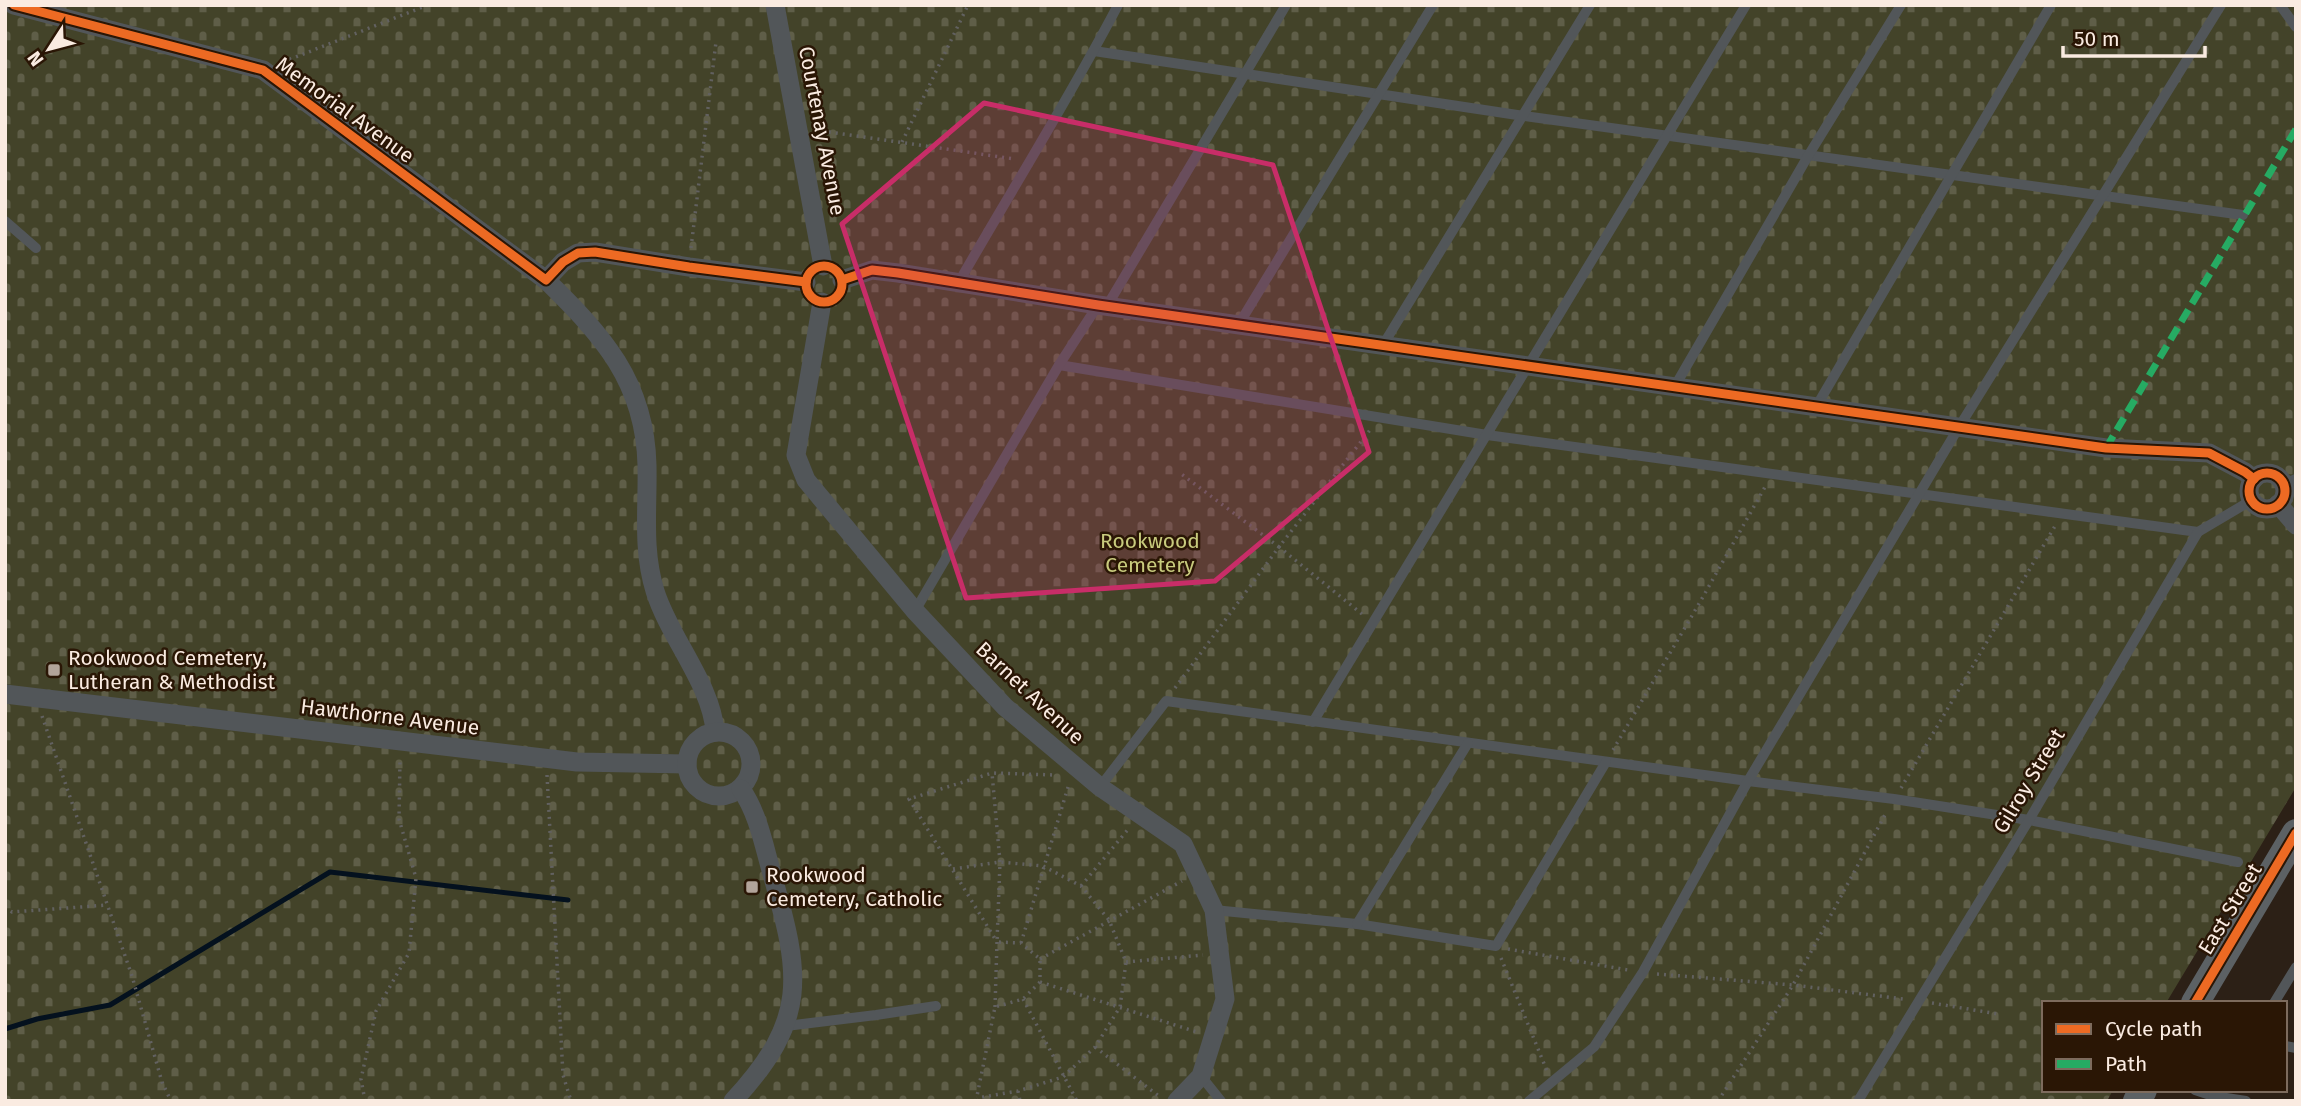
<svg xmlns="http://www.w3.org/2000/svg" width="2301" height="1106" font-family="'Fira Sans',sans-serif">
  <defs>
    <pattern id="cemetery-stones" width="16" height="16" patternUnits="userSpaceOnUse" patternTransform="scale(1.75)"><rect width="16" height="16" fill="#434329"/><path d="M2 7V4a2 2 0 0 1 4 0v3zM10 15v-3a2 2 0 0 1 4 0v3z" fill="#5f5e48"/></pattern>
  </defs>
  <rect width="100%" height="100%" fill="#2c2016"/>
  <polygon fill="url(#cemetery-stones)" points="5,5 2296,5 2296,787 2166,1003 2044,1003 2044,1090 2113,1090 2107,1101 5,1101"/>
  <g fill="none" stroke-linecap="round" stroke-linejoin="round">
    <polyline stroke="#04111e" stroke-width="5" points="5,1029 37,1019 110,1005 330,872 568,900"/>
    <g stroke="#626160" stroke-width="3.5" stroke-dasharray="2 5" stroke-linecap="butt">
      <polyline points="283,62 428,5"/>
      <polyline points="815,130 1015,159"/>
      <polyline points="902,142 968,5"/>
      <polyline points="691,248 716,42"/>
      <polyline points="1362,614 1279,547 1370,430"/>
      <polyline points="1175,688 1279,547 1180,473"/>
      <polyline points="42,716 132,976 162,1082 171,1101"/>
      <polyline points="1613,750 1700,602 1765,487"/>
      <polyline points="547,775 563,1075 571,1101"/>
      <polyline points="1901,788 2055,526"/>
      <polyline points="953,869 1000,862 1043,866 1081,886 1109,920 1126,962 1120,1007 1095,1047 1063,1077 1018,1091 977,1098"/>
      <polyline points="1081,886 1130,827"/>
      <polyline points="5,907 12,912 108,905"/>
      <polyline points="1021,943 1069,784"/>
      <polyline points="1508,949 1628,970"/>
      <polyline points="1501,958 1547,1071"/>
      <polyline points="1040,959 1182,881"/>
      <polyline points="1126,962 1203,955"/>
      <polyline points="1657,974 1793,985 1903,999"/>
      <polyline points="1040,982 1197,1032"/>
      <polyline points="1023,999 1077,1101"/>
      <polyline points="1932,1003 1998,1014"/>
      <polyline points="995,1007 997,942 909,799 992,773 1055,775"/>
      <polyline points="1095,1047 1160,1097"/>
      <polyline points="1018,1091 1020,1101"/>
      <polyline points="365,1101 361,1079 376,1011 409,953 416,878 399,819 400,759"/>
      <polyline points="976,1101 995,1007 1023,999 1040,982 1040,959 1021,943 997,942 1000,862 992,773"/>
      <polyline points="1718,1101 1793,985 1886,813"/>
    </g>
    <g stroke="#525659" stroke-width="10">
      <polyline points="2280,5 2296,27"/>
      <polyline points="1094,51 1524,116 2243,215"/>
      <polyline points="5,221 36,248"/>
      <path d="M 959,282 C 1012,189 1069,99 1118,5"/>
      <polyline points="1107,306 1286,5"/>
      <polyline points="1239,324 1433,5"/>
      <polyline points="1383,345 1590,5"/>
      <polyline points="1059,365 1487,435 2198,532"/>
      <polyline points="1675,386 1808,156 1901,5"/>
      <polyline points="1816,407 2051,5"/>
      <polyline points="2283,484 2296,479"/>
      <polyline points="915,611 1059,365 1098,305"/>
      <polyline points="1313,722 1746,5"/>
      <polyline points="1100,787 1166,701 1748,781 1894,799 2029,820 2238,862"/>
      <polyline points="1214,910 1357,924 1496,946 1606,762"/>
      <polyline points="1357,924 1468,743"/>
      <polyline points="2274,1003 2296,967"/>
      <polyline points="786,1026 876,1015 936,1006"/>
      <polyline points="2285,1046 2296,1048"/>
      <polyline points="1201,1076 1221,1101"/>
      <polyline points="2195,1090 2213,1096 2216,1092"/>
      <polyline points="2213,1096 2246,1101"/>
      <polyline points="1529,1101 1594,1047 1643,972 1748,781 1959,427 2221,5"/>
      <polyline points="1858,1101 2029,820 2198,532 2252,500"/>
    </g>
    <g stroke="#525659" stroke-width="19">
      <path d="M 14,5 L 263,70 L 546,280 C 602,335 645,381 647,465 C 648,508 642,549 655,591 C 669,637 712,685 715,732"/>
      <polyline points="775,5 823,266"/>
      <polyline points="546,280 563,262 578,253 595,252 689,267 806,282"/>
      <polyline points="842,280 872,270 898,273 1098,305 2106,448 2209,453 2245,472 2254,479"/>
      <polyline points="822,302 796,455 806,480 915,611 1005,707 1100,787 1183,844 1214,910 1225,999 1201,1076 1177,1101"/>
      <circle cx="2267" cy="491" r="18"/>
      <polyline points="2278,504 2296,525"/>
      <polyline points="5,694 577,762 687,764"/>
      <circle cx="719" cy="764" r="32"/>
      <path d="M 733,1101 C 809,1019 801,976 772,874 C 764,846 758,813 741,789"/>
    </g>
    <g stroke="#5c6164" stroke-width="28">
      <polyline points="2195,1003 2296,833"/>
      <polyline points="2137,1101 2143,1090"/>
    </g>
    <polyline stroke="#26ab63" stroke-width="7" stroke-dasharray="14 7" stroke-linecap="butt" points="2106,448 2296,129"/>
    <defs>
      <g id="cycleway">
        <polyline points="14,5 263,70 546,280 563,262 578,253 595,252 689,267 806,282"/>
        <circle cx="824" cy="284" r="18"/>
        <polyline points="842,280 872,270 898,273 1098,305 2106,448 2209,453 2245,472 2254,479"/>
        <circle cx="2267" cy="491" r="18"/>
        <polyline points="2195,1003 2296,833"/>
      </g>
    </defs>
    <use href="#cycleway" stroke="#2a1605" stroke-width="13"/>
    <use href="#cycleway" stroke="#ed6a23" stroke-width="9"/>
  </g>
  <path fill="#c82d68" fill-opacity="0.2" stroke="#c82d68" stroke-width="5" stroke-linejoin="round" d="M 984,103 L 1273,165 L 1369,452 L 1215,581 L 966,598 L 842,224 Z"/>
  <g fill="#b2a49a" stroke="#2a1605" stroke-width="2.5">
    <rect x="47" y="663" width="14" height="14" rx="3.5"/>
    <rect x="745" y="880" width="14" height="14" rx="3.5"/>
  </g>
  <g text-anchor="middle" stroke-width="5" stroke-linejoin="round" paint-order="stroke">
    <g font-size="21" fill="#faebe1" stroke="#2a1605">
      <text transform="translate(345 110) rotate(36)" y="7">Memorial Avenue</text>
      <text transform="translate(822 131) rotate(79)" y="7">Courtenay Avenue</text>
      <text transform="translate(1030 693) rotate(43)" y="7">Barnet Avenue</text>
      <text transform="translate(390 717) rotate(7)" y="7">Hawthorne Avenue</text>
      <text transform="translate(2029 781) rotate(-59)" y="7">Gilroy Street</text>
      <text transform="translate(2230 909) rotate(-59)" y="7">East Street</text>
    </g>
    <g font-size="21" fill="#c8cb7d" stroke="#2a1605">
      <text x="1150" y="548">Rookwood<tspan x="1150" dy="24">Cemetery</tspan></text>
    </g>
    <g font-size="21" fill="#faebe1" stroke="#2a1605" text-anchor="start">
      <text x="68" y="665">Rookwood Cemetery,<tspan x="68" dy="24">Lutheran &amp; Methodist</tspan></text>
      <text x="766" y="882">Rookwood<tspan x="766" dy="24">Cemetery, Catholic</tspan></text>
    </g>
  </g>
  <rect width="2301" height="1106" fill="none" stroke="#faebe1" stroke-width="14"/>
  <rect x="2042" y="1001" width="245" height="91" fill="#2a1605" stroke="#7d6b5d" stroke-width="2"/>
  <rect x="2056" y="1024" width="35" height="10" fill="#ed6a23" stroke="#7d6b5d" stroke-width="2"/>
  <text x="2105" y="1036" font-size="21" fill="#faebe1">Cycle path</text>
  <rect x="2056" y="1059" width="35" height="10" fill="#26ab63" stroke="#7d6b5d" stroke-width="2"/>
  <text x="2105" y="1071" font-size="21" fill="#faebe1">Path</text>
  <g transform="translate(49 49) rotate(234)" stroke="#2a1605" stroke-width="5" paint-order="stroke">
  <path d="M0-5L12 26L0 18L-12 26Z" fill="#faebe1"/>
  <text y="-10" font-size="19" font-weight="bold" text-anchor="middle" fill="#faebe1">N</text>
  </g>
  <path d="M2063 46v10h142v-10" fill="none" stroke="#faebe1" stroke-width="3.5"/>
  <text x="2074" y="46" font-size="21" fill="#faebe1" stroke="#2a1605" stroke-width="5" paint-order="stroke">50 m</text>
</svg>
